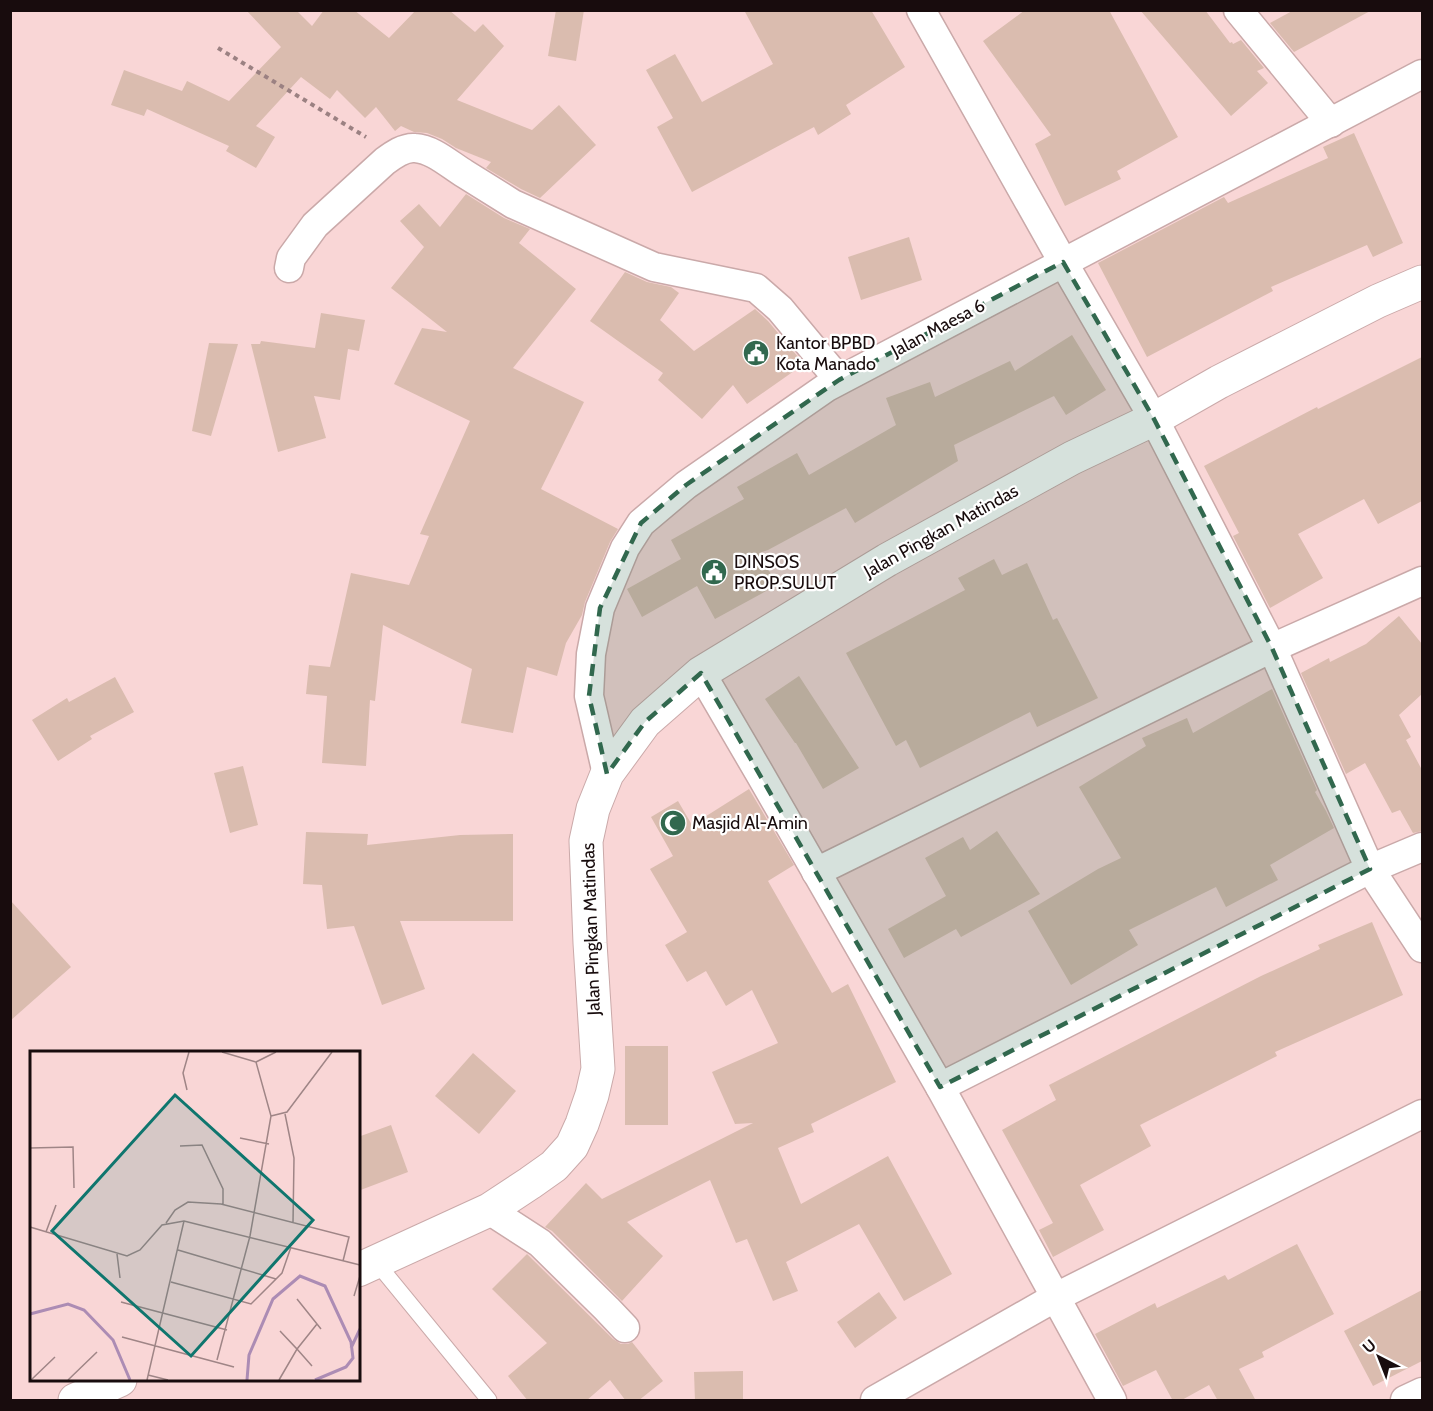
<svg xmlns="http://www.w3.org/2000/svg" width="1433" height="1411" font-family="Cabin,sans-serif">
  <rect width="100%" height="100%" fill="#f9d6d6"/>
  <g fill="#dabcaf">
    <polygon points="246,10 296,10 312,26 324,10 354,10 389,38 416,10 449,10 475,32 483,24 504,46 457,100 532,130 559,105 596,145 540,198 521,189 486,168 491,162 456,148 442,139 427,133 414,132 401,126 395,131 376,107 365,118 337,90 330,99 301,77 256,126 275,137 256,168 226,151 229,146 147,109 144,116 111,105 124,70 182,91 187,81 229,101 281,47"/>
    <polygon points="556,10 584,10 576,61 548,56"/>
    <polygon points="744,10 871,10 905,67 846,105 851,114 818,135 814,127 692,192 657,127 673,118 646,70 675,54 702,102 773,64"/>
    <polygon points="1025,10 1109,10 1178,137 1117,171 1121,179 1065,206 1035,144 1051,135 983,41"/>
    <polygon points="1140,10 1205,10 1230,43 1232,42 1233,44 1241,40 1264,68 1257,71 1268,83 1231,116"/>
    <polygon points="1294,10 1372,10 1294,52 1270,23"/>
    <polygon points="1354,133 1403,243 1373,257 1367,245 1271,287 1273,291 1147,357 1098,263 1224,197 1228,203 1328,158 1323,147"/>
    <polygon points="466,194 504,218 530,229 519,243 576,289 513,368 584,402 541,489 618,529 610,542 585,602 582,615 566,643 557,676 527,667 513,733 461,723 472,669 383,625 375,701 370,700 366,766 322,763 327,696 306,694 309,665 330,667 351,573 409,585 429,536 420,534 470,421 394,384 422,328 447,332 391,288 424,247 400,221 419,204 440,227"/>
    <polygon points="909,237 922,280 861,300 848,257"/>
    <polygon points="625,272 647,282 671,287 679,293 660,320 694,351 755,309 768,321 804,364 747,404 733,385 702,419 658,380 663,373 590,321"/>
    <polygon points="321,313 365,320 359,351 348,349 340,400 314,396 326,438 278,452 251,344 260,344 261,341 315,348"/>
    <polygon points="1072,335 1106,390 1066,415 1054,396 954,445 958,461 855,523 846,508 768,550 759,553 777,585 715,619 697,586 642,617 627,589 681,559 671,540 744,499 737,487 797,453 809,475 896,425 886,398 930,382 935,397 1010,361 1015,371"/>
    <polygon points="209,343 238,344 211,436 192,431"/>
    <polygon points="1422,357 1422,501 1378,524 1364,499 1298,534 1323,578 1270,608 1233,536 1239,533 1204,466 1317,407 1318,409"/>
    <polygon points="994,559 1002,575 1027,563 1053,620 1057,618 1098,698 1037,727 1030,712 920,768 906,740 896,746 846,653 965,590 958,578"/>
    <polygon points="1399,616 1422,644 1422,694 1399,715 1411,737 1406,740 1422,770 1422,831 1413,833 1400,810 1392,813 1365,763 1346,774 1301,673 1329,658 1330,662 1366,644"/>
    <polygon points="799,676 859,768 823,789 796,743 795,743 765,699"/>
    <polygon points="115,677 134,712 90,736 92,739 58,761 32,720 67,698 69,702"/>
    <polygon points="1272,689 1317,790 1315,792 1326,811 1334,828 1270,865 1278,880 1226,907 1216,887 1129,930 1138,945 1071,985 1028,911 1098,869 1121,858 1079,787 1146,746 1142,738 1187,718 1193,733"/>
    <polygon points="243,766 258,825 230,833 214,773"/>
    <polygon points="749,789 794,865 768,881 832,993 848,984 896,1082 811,1124 814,1132 778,1148 801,1204 888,1156 952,1274 904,1301 859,1224 786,1262 798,1291 773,1301 747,1239 736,1243 710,1180 627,1222 663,1256 622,1301 552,1231 545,1227 586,1183 602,1199 753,1123 735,1124 712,1072 778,1043 752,990 726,1006 706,971 687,982 665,945 687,932 650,869 673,856 651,817 678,801 692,825"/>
    <polygon points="997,831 1040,894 961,937 956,929 904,958 888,929 946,896 925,858 963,837 970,850"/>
    <polygon points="306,832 368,834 367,845 460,835 513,834 513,921 400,921 425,989 382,1005 354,926 327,929 322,885 303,884"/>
    <polygon points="10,900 71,967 10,1021"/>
    <polygon points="1372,922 1403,995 1275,1052 1277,1056 1140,1125 1151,1146 1080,1185 1104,1230 1053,1257 1039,1230 1053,1223 1002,1130 1056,1100 1049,1085 1261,976 1320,949 1318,945"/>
    <rect x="625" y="1046" width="43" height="79"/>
    <polygon points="473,1053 516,1091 479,1134 435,1096"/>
    <polygon points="391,1125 408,1172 358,1191 358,1137"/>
    <polygon points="1297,1244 1334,1314 1262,1352 1264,1357 1239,1369 1256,1401 1218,1401 1209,1385 1180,1401 1173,1401 1156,1370 1123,1386 1095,1334 1155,1303 1157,1308 1225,1275 1228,1280"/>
    <polygon points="527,1254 613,1339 621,1344 628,1344 632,1342 663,1381 638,1401 626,1401 610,1380 586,1401 528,1401 508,1376 547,1343 492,1289"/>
    <polygon points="1422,1290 1422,1361 1373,1386 1344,1331"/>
    <polygon points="879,1292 897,1318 855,1348 837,1322"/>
    <polygon points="743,1371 743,1401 695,1401 694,1372"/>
  </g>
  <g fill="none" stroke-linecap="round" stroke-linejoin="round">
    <defs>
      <polyline id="service" points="376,1262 489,1400"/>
      <g id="minor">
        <polyline points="921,10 1063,262 1154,419 1272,648 1370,869 1422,948"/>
        <polyline points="1238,10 1331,123"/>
        <path d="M 289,268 L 291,258 L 315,225 L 385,161 C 393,155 404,147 415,148 C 433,149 450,165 465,174 C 481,184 497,194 513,204 L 654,267 L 756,288 L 780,309 L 839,380"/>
        <polyline points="701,673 760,774 940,1087 1112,1400"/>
        <polyline points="607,774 589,696 591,654 600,608 625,548 641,523 686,485 827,387 1422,74"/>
        <polyline points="816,872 1272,648 1422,581"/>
        <polyline points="940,1087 1370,869 1422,847"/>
        <polyline points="489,1210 540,1243 607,1309 625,1328"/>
        <polyline points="875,1400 1056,1297 1422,1114"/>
        <polyline points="1405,1400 1422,1392"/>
      </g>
      <g id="tertiary">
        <polyline points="358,1270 489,1210 530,1183 554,1166 572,1146 582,1124 592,1095 598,1069 590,943 586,841 593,809 607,774 645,722 701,673 887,560 1072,458 1154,419 1219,382 1378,301 1422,282"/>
        <polyline points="75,1400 120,1380"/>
      </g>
    </defs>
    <use href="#service" stroke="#caa9a9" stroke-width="17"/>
    <use href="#minor" stroke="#caa9a9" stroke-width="31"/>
    <use href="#tertiary" stroke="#caa9a9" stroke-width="35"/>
    <polyline stroke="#9b8182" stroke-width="4" stroke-dasharray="4.5 4.5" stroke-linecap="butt" points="218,48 366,137"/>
    <use href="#service" stroke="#fff" stroke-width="15"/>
    <use href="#minor" stroke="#fff" stroke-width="28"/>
    <use href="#tertiary" stroke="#fff" stroke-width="33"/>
  </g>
  <path fill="#31684e" fill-opacity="0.2" stroke="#31684e" stroke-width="4.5" stroke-dasharray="12 8" stroke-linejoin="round" d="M 1063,262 L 1154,419 L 1272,648 L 1370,869 L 940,1087 L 701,673 L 645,722 L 607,774 L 589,696 L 600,608 L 641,523 L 686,485 L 839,380 Z"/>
  <defs>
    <symbol id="civic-disc" viewBox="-11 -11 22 22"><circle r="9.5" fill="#31684e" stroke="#fff"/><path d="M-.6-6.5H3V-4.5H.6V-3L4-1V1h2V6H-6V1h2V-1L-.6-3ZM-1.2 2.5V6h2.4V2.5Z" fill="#fff"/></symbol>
    <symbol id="mosque-disc" viewBox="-11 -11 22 22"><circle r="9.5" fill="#31684e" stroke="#fff"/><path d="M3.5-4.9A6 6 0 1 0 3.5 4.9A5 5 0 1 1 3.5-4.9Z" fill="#fff"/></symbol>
  </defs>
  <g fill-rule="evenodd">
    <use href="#civic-disc" x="741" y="338" width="30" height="30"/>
    <use href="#civic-disc" x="699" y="557" width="30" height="30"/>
    <use href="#mosque-disc" x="658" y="808" width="30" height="30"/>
  </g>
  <g text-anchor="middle" stroke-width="4.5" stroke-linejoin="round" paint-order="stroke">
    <g font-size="18" fill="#180c0d" stroke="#fff">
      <text transform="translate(938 328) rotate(-28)" y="6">Jalan Maesa 6</text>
      <text transform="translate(941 531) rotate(-29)" y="6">Jalan Pingkan Matindas</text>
      <text transform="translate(591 929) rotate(-92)" y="6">Jalan Pingkan Matindas</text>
    </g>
    <g font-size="18" fill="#180c0d" stroke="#fff" text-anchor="start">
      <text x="776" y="349">Kantor BPBD<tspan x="776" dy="21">Kota Manado</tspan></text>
      <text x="734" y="568">DINSOS<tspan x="734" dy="21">PROP.SULUT</tspan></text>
      <text x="692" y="829">Masjid Al-Amin</text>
    </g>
  </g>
  <g transform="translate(30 1051)">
    <rect width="330" height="330" fill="#f9d6d6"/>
    <path fill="none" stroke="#ac8cb4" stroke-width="3" d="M 0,263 L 38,253 L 54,259 L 83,289 L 100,329M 321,297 L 330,278M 217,329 L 219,304 L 243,248 L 270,225 L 295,235 L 321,291 L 323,307 L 316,316 L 285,329"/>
    <path fill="none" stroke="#9f8586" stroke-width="1.5" d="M 226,11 L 246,1M 157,39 L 153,22 L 159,1M 255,63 L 264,107 L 263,172M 241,65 L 257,61 L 302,1M 210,87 L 239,93M 150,95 L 172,94 L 193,138 L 193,154M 0,97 L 43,96 L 44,137M 136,172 L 145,159 L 158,151 L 191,153 L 319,186 L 313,210M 0,176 L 97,205 L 110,199 L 132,174 L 154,170 L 330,214M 16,181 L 26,154M 148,199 L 246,228M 87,203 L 90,227M 141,231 L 221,253 L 252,222 L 261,196M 324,245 L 330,225M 267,248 L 291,278M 91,251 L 197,279M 250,280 L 267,298 L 287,273M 92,286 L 204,316M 187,309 L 220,185 L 241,65 L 226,11 L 192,1M 118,324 L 138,329M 1,329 L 25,306M 38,329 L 67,301M 117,329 L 154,170M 249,329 L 267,298 L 282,315"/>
    <path fill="#0f766e" fill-opacity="0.15" stroke="#0f766e" stroke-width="3" d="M 145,44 L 283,169 L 161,305 L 22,180 Z"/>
    <rect width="330" height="330" fill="none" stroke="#180c0d" stroke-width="3"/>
  </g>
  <rect width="1433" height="1411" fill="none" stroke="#180c0d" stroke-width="24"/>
  <g transform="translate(1379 1357) rotate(318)" stroke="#ffffff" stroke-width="4.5" paint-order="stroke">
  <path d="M0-4.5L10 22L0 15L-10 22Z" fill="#180c0d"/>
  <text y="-9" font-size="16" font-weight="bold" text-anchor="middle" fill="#180c0d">U</text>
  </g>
</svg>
